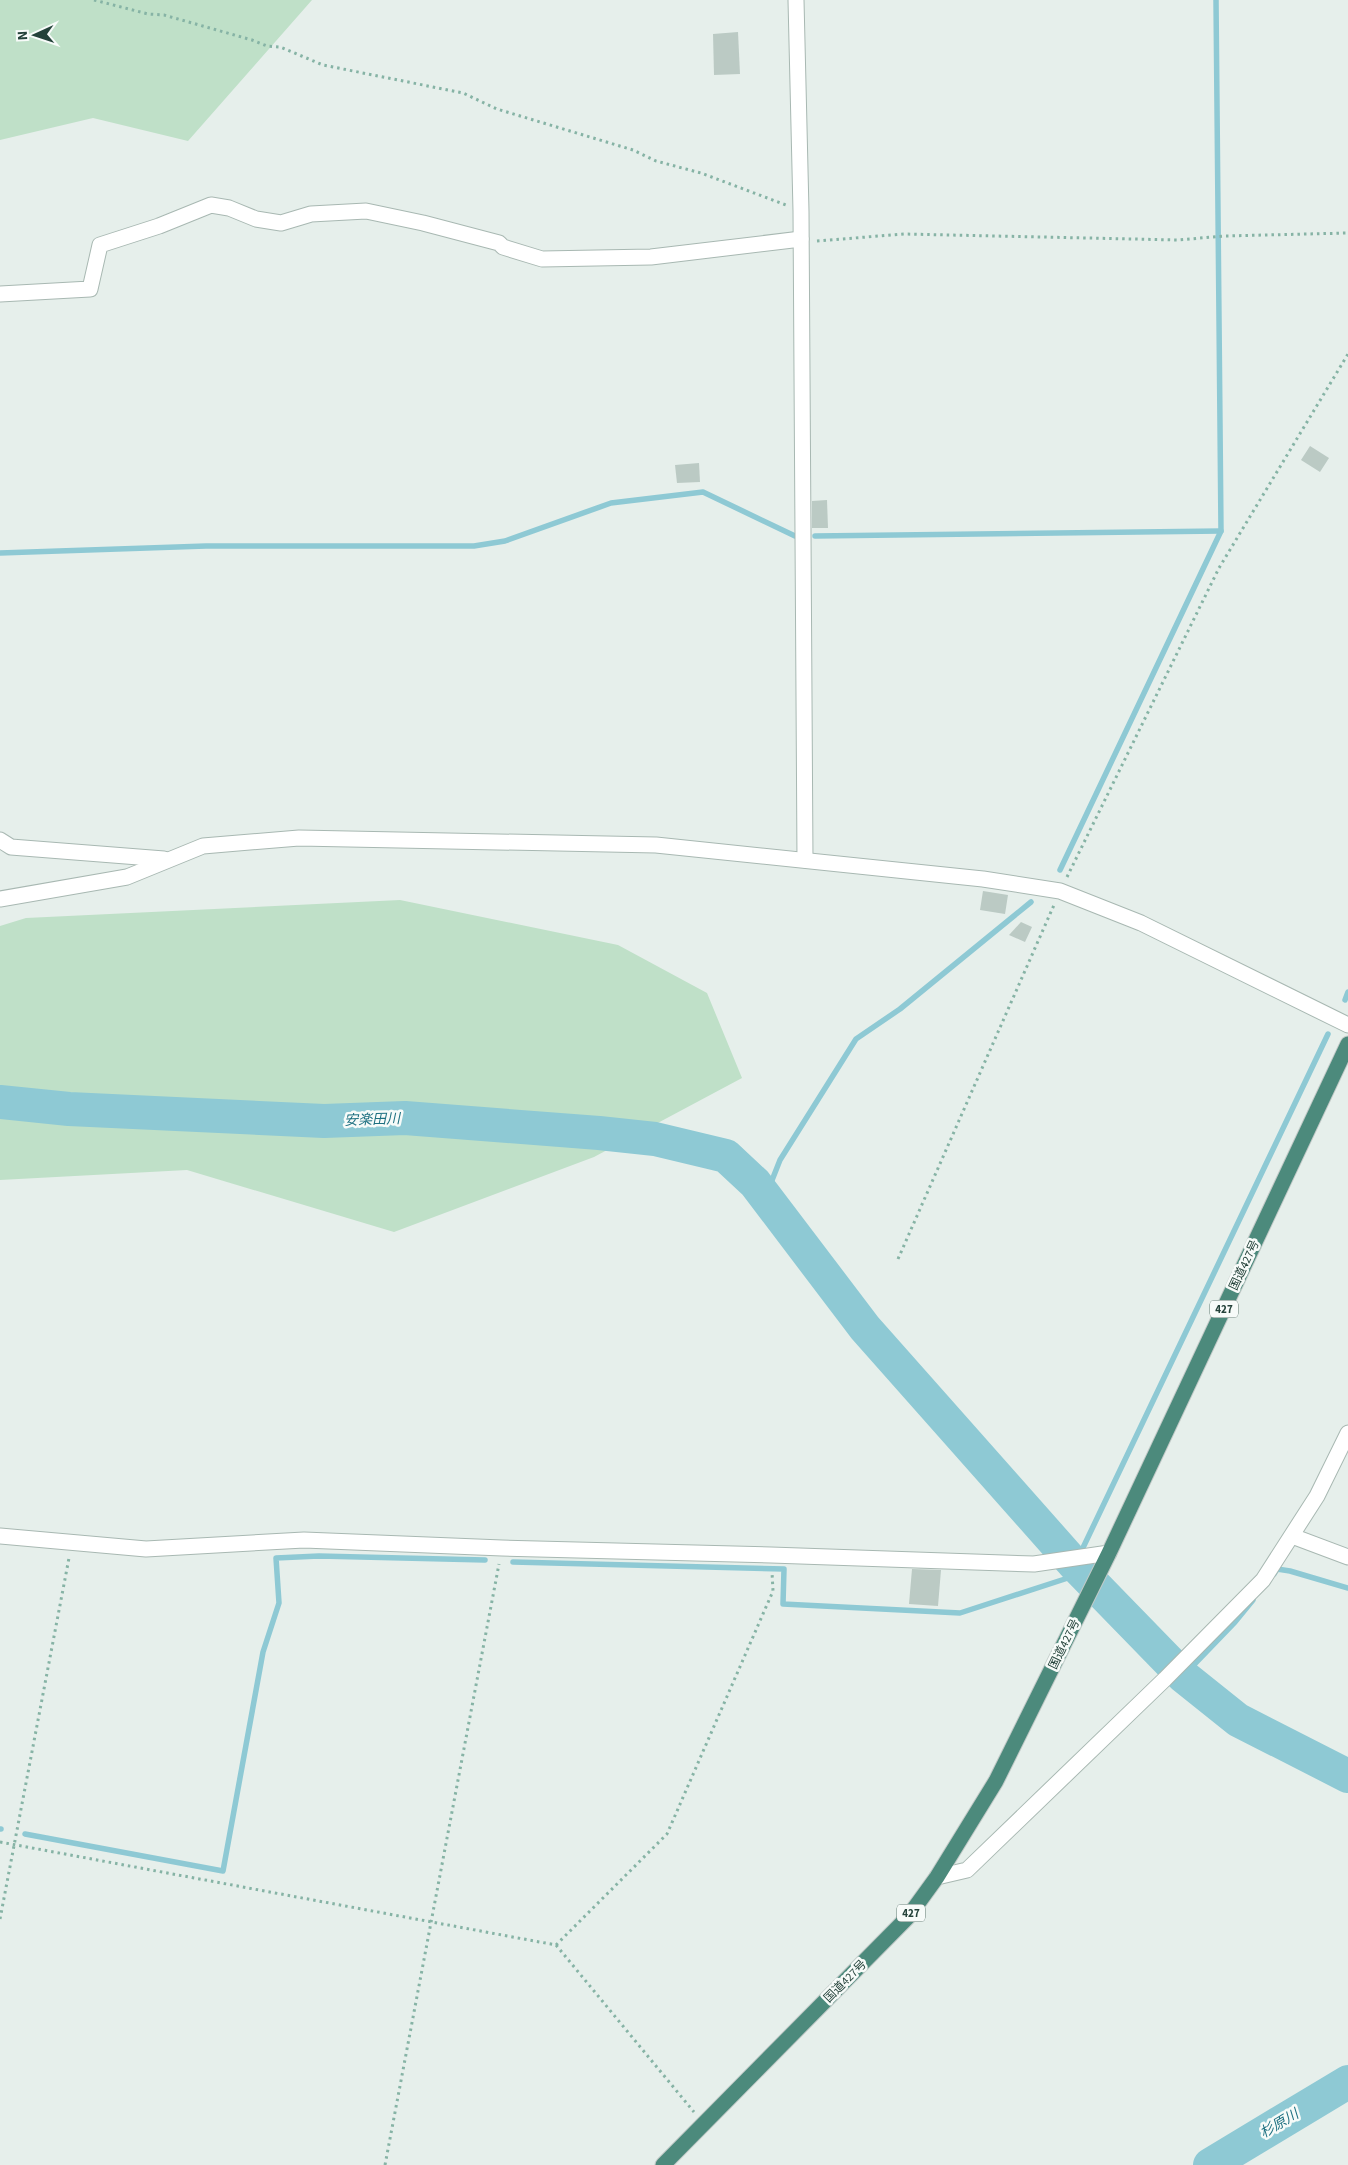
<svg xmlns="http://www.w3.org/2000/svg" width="1348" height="2165" font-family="'Source Sans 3','Noto Sans JP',sans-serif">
  <rect width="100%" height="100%" fill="#e6efeb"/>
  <g fill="#bfe0c8">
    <polygon points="0,0 312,0 188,141 93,118 0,140"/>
    <polygon points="400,900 618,945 707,993 742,1078 594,1157 394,1232 187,1170 0,1180 0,926 26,918"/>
  </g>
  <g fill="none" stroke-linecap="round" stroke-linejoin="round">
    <g stroke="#8ec9d4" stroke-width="5.5">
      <polyline points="815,536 1221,531"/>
      <polyline points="0,553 206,546 474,546 505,541 611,503 703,492 795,536"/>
      <polyline points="1060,870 1221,531 1216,0"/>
      <polyline points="1345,1000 1348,992"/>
      <polyline points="765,1198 780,1160 856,1039 900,1009 1031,902"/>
      <polyline points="1080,1554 1328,1034"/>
      <polyline points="513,1562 784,1569 783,1604 960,1613 1071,1577 1081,1572"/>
      <polyline points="1274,1574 1277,1569 1290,1571 1348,1588"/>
      <polyline points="1183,1676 1235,1622 1253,1600"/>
      <polyline points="0,1829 1,1829"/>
      <polyline points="25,1834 223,1871 263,1652 279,1603 276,1558 319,1556 485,1560"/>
    </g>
    <g stroke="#8ec9d4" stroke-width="34">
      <polyline points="0,1102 69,1109 324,1121 405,1118 599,1133 655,1139 726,1156 755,1183 865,1328 1075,1565 1183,1676 1238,1720 1348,1776"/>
      <polyline points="1210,2165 1348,2082"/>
    </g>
  </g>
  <g fill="#bbcac4">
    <polygon points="738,32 740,74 714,75 713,34"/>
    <polygon points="1310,446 1329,458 1320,472 1301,460"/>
    <polygon points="699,463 700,482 677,483 675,465"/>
    <polygon points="827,500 828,528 812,528 812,501"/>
    <polygon points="983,891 1008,895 1005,914 980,910"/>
    <polygon points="1021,922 1032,927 1025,942 1009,935"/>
    <polygon points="912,1569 941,1570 938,1606 909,1604"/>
  </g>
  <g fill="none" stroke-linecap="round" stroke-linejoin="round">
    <defs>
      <g id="minor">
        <polyline points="796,0 801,211 805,860"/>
        <polyline points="0,294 90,289 100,245 159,226 211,205 229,208 256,219 281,223 311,214 366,211 423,223 499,243 503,247 542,259 651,257 801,239"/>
        <polyline points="0,840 11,847 164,859"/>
        <polyline points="0,899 127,877 203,846 299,838 656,845 983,879 1060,891 1141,923 1348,1025"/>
        <polyline points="0,1536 146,1549 304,1540 502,1548 771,1555 1034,1564 1109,1553"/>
        <polyline points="1292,1536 1348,1557"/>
        <polyline points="937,1877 967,1870 1165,1679 1263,1580 1317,1496 1348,1433"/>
      </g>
      <polyline id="trunk" points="663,2165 908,1917 937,1877 996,1781 1109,1553 1348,1044"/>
    </defs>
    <use href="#minor" stroke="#a8b8b2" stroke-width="17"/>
    <use href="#trunk" stroke="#c2cac8" stroke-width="17"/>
    <g stroke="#86b3a5" stroke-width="3" stroke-dasharray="2.5 4" stroke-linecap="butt">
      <polyline points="94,0 148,14 164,15 252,40 267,46 280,47 323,65 463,93 497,109 633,150 656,161 701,173 786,205"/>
      <polyline points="817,241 904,234 1178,240 1224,236 1348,233"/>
      <polyline points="1067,877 1219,568 1348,354"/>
      <polyline points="898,1259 1054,905"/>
      <polyline points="0,1842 556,1945 694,2112"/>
      <polyline points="0,1919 69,1558"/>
      <polyline points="556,1945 667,1834 773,1591 772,1572"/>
      <polyline points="385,2165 499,1564"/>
    </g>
    <use href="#minor" stroke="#fff" stroke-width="15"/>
    <use href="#trunk" stroke="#4c8a7c" stroke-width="15"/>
  </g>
  <g text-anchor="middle" stroke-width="5" stroke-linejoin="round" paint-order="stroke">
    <g fill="#f7fbf9" stroke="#637a73" stroke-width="1">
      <rect x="1210" y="1300.5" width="28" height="17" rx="4"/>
      <rect x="897" y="1904.5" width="28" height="17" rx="4"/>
    </g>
    <g font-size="11" font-weight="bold" fill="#24423a">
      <text x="1224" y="1313">427</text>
      <text x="911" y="1917">427</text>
    </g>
    <g font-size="12" fill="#24423a" stroke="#f7fbf9">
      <text transform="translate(1244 1265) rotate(-65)" y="4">国道427号</text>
      <text transform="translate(1064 1644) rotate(-64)" y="4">国道427号</text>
      <text transform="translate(845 1981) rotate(-45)" y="4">国道427号</text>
    </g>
    <g font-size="14" font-style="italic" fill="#1c6f80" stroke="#f7fbf9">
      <text transform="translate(372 1119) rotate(-2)" y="5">安楽田川</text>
      <text transform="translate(1279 2123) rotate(-31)" y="5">杉原川</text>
    </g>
  </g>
  <g transform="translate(35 35) rotate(267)" stroke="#f7fbf9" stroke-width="4" paint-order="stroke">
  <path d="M0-4L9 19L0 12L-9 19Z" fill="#24423a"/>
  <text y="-8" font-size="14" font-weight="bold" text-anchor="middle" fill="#24423a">N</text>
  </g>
</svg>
